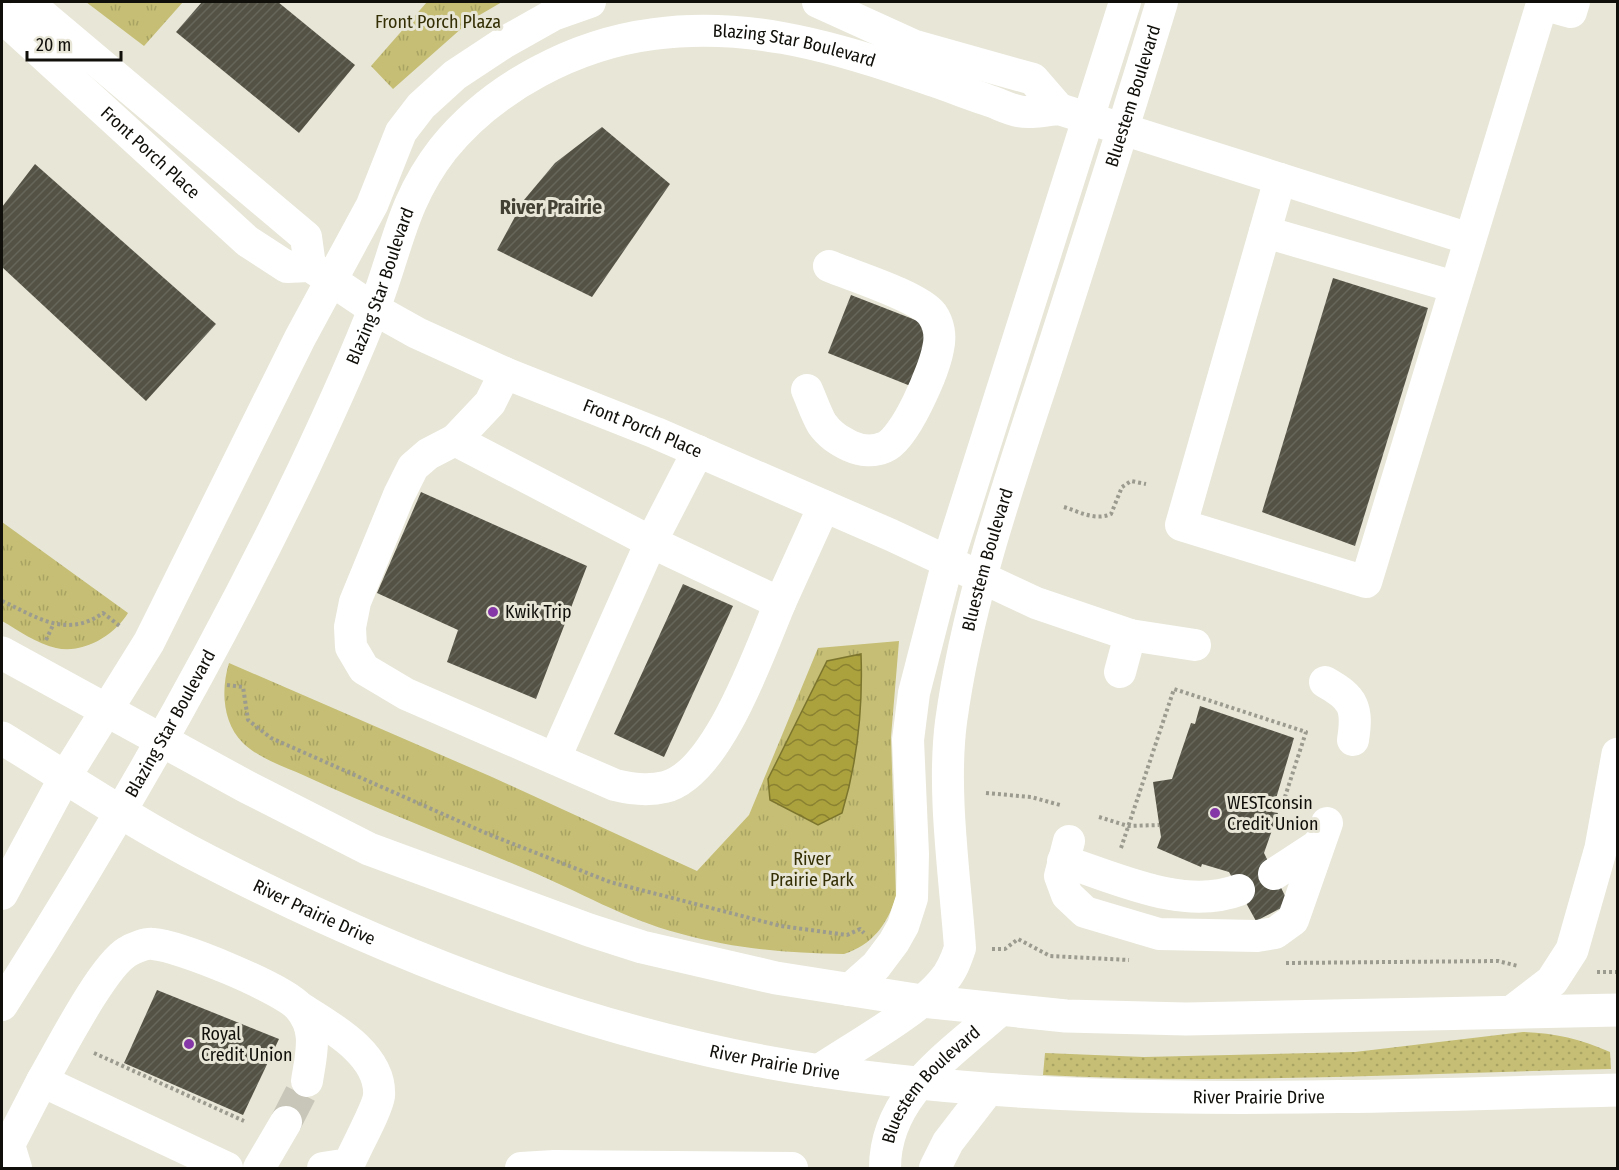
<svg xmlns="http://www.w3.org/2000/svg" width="1619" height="1170" font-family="'Fira Sans Condensed',sans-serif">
  <defs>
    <pattern id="grass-dots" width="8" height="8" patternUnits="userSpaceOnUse" patternTransform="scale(1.5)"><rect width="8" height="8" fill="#c5be74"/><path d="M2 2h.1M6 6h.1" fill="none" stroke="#a8a263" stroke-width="1.8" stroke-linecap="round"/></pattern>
    <pattern id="park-tufts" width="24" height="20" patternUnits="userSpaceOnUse" patternTransform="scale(1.5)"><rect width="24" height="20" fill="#c5be74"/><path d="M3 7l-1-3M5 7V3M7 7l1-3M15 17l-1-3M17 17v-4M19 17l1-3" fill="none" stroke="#a8a263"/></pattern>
    <pattern id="water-waves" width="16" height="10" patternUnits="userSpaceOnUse" patternTransform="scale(1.5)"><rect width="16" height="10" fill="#aba13d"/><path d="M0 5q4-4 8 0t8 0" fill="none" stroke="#8a8231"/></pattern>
    <pattern id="building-hatch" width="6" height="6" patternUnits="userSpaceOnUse" patternTransform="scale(1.5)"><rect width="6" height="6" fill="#535244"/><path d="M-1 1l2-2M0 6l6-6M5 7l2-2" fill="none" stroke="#67665b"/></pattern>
  </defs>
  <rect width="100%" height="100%" fill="#e8e6d7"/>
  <path fill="url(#grass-dots)" d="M 1523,1032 C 1555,1033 1580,1039 1610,1052 L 1611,1069 C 1422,1073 1231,1085 1043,1075 L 1045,1053 L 1144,1057 L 1355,1052 Z"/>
  <g fill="url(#park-tufts)">
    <polygon points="86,2 183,2 144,46"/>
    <polygon points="427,2 502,2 471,20 393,89 371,66"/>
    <path d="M 2,522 L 128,613 C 114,636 83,654 56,648 C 37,644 18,630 2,621 Z"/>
    <path d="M 899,641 L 891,737 L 896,897 C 887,925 872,945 844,954 C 785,953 735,949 678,933 C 625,919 578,891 528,870 C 453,838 376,809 303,775 C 283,766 258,758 243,743 C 222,722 221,689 229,663 L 492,777 L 697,871 L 749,815 L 818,648 Z"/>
  </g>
  <path fill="url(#water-waves)" stroke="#7c752e" stroke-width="1.5" d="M 861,654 C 863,709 858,760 842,813 L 818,825 L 770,800 L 768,779 L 827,661 Z"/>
  <g fill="url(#building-hatch)">
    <polygon points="202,2 278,2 355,65 299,133 176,32"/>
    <polygon points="602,127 670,184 592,297 497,250 524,200 555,163"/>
    <polygon points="35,164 216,324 146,401 2,267 2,207"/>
    <polygon points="1333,278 1428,308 1355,546 1262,512"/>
    <polygon points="851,295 936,328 913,387 828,353"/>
    <polygon points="421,492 587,566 536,699 447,662 458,630 377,593"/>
    <polygon points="683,584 733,606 664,757 614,734"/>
    <polygon points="1200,706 1294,738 1272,812 1278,813 1264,853 1289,904 1256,921 1229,872 1202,864 1201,867 1157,848 1161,837 1153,782 1172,779 1191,723 1195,724"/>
    <polygon points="157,990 279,1039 243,1115 124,1063"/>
  </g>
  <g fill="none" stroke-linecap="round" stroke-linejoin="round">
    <polyline stroke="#c8c6b8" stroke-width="32" stroke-dasharray="32 16" stroke-linecap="butt" points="286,1122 307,1081"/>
    <g stroke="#9c9b8f" stroke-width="4" stroke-dasharray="3 3" stroke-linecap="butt">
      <path d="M 1064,507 C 1080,512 1095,521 1111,514 L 1122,487 L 1131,481 L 1146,484"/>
      <path d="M 2,601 C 37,617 66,639 103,613 L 121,627"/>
      <polyline points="46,640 53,625"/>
      <polyline points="227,685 243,687 248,720 271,738 488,834 610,882 781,926 847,935 860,929 864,933"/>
      <polyline points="986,793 1031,797 1060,805"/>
      <polyline points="1099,817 1128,826 1159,825"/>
      <polyline points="1121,848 1174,689 1306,732 1282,806"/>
      <polyline points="992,949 1005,949 1018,939 1050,956 1129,960"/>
      <polyline points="1286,963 1498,961 1518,966"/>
      <polyline points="1597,972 1618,972"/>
      <polyline points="94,1053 244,1121"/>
    </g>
    <g stroke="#fff" stroke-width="32">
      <polyline points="27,2 306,237 310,266"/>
      <polyline points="818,2 915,46 1033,79 1059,109"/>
      <path id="s1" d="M 2,17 L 247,241 L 287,267 L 310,266 L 374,309 L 417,333 L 505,373 L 656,433 L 891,535 L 1036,603 L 1130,635 L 1195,645"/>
      <polyline points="1280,179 1181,525 1366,582 1542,4 1571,12 1574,2"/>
      <polyline points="1265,232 1455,287"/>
      <polyline points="505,373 490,403 455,440 651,542 780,603 824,506"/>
      <path d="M 807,390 C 812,401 816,414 822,424 C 830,435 838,440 850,446 C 861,451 874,452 885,447 C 905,439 934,371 938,349 C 941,337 939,324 932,314 C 918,296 853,276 829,266"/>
      <path d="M 455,440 L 428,454 L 413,467 L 399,495 L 355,602 L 350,627 L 351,647 L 364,669 L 406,694 L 615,785 C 631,789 648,791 665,787 C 718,774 760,650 780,603"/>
      <polyline points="1120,672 1130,635"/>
      <path d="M 1325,682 C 1354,698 1358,708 1353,740"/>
      <polyline points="555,758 651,542 698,451"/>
      <polyline points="1069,841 1060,876 1067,895 1085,912 1159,934 1257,936 1275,933 1293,920 1327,823"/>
      <path d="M 1063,861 C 1117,878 1183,911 1239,890"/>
      <polyline points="1274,874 1317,846"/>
      <polyline points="2,894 65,777 149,642 300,338 372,205 401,132 421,106 455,75 505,42 553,15 590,2"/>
      <polyline points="849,990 876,966 894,942 903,926 912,898 913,854 908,740 914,693 948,561 1125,2"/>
      <path id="s2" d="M 2,1005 C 112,833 214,655 303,470 C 328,417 354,361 375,306 C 398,246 402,202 443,149 C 493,87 575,44 654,34 C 742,22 826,44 910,73 C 936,81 961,91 987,100 C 997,103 1008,109 1018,111 C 1030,114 1046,110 1059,109 L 1470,239"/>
      <path d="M 299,1007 C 329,1026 382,1054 379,1096 C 377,1110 355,1149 349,1164 L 323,1168"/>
      <path id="s3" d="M 818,1071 C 852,1048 919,1011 943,981 C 952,971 956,960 960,948 C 955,877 942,792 951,722 C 967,604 1007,489 1044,376 C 1084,252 1124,127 1162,2"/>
      <path d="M 42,1081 C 59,1052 102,967 127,952 C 133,948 146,943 153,944 C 180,946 282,988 299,1007 C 319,1030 311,1054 307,1081"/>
      <polyline points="16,1168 9,1145 42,1081 227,1168"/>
      <polyline points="259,1168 286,1122"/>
      <polyline points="521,1168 554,1166 792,1168"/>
      <path id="s4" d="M 885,1168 C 885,1095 950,1055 999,1011"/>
      <polyline points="935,1168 948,1142 988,1090"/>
    </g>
    <g stroke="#fff" stroke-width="33">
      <polyline points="2,653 247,787 369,849 589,930 642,947 776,978 922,1001 1066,1016 1186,1019 1618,1010"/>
      <path id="s5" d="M 2,738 C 69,779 135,824 206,860 C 398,959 606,1040 821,1071 C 1085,1110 1352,1096 1618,1090"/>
    </g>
    <polyline stroke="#fff" stroke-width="33" points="1513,1011 1552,981 1572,950 1601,848 1618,754"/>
  </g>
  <g fill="#8537a8" stroke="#e8e6d7" stroke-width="2">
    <circle cx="493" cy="612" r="6"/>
    <circle cx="1215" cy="813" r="6"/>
    <circle cx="189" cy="1044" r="6"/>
  </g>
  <g text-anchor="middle" stroke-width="6" stroke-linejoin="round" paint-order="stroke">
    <g font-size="18" fill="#342f04" stroke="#e8e6d7">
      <text x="438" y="28">Front Porch Plaza</text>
      <text x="812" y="865">River<tspan x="812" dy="21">Prairie Park</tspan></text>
    </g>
    <g font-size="18" fill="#100f0a" stroke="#e8e6d7">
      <text dy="6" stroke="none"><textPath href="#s2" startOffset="1353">Blazing Star Boulevard</textPath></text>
      <text dy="6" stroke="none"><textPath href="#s3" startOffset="1071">Bluestem Boulevard</textPath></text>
      <text dy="6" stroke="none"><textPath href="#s1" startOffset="201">Front Porch Place</textPath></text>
      <text dy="6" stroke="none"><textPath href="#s2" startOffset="814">Blazing Star Boulevard</textPath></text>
      <text dy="6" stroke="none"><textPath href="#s1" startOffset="774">Front Porch Place</textPath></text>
      <text dy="6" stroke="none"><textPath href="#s3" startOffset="585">Bluestem Boulevard</textPath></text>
      <text dy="6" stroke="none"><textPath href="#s2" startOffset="328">Blazing Star Boulevard</textPath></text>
      <text dy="6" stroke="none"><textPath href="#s5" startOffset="358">River Prairie Drive</textPath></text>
      <text dy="6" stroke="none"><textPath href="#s5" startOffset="844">River Prairie Drive</textPath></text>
      <text dy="6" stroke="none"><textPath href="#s4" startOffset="99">Bluestem Boulevard</textPath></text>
      <text dy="6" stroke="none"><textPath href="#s5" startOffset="1330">River Prairie Drive</textPath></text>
    </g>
    <g font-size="18" fill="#100f0a" stroke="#e8e6d7" text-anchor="start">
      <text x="505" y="618">Kwik Trip</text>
      <text x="1227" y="809">WESTconsin<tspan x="1227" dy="21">Credit Union</tspan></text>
      <text x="201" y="1040">Royal<tspan x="201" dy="21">Credit Union</tspan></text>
    </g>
    <g font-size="20" font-weight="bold" fill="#424134" stroke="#e8e6d7">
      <text x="551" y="214">River Prairie</text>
    </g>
  </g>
  <rect width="1619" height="1170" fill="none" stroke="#100f0a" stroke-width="6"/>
  <path d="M27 51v9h94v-9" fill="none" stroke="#100f0a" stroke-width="3"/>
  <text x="36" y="51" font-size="18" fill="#100f0a" stroke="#e8e6d7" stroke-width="4.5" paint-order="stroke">20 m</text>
</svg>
